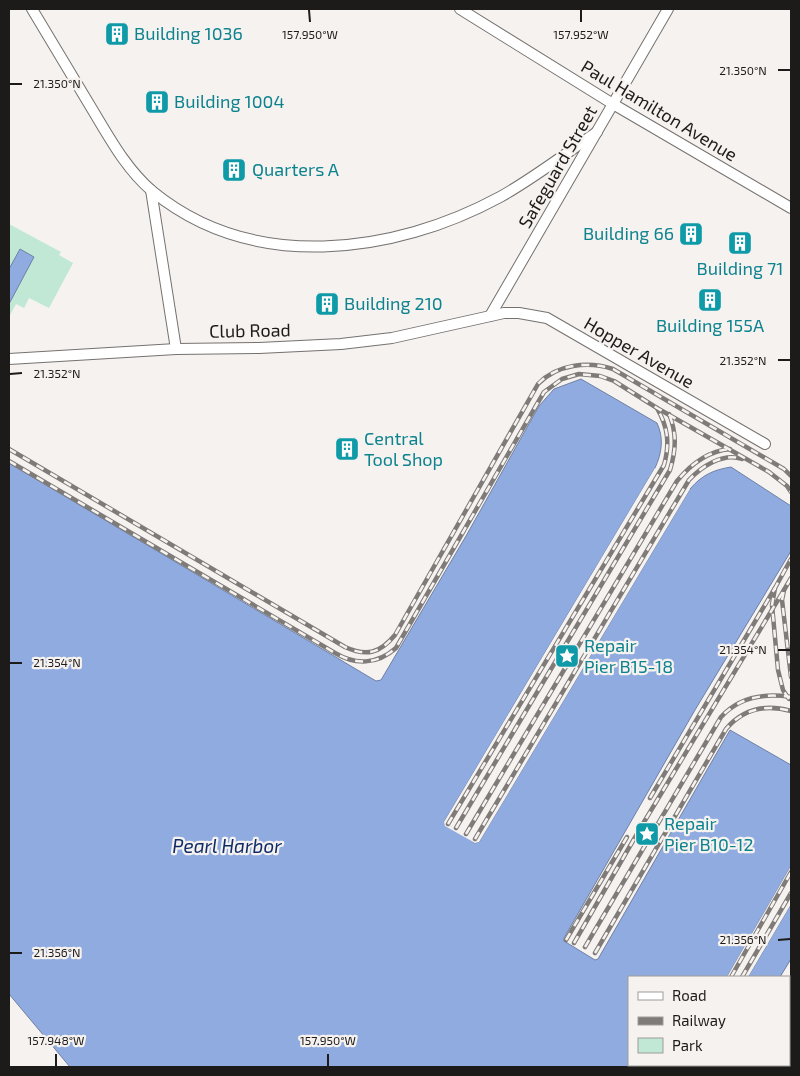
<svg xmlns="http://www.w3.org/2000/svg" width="800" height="1076" font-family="'Exo 2',sans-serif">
  <rect width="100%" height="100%" fill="#f6f2ef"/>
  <polygon fill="#c0e8d5" points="9,224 61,252 59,255 73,263 49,308 29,298 24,308 16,304 9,317"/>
  <g fill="#90abdf" stroke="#6e80a4">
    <polygon points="20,249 34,257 9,304 9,269"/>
    <path d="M 581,379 L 657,423 C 664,438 662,453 655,468 L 444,822 L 475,843 L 479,842 L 690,489 C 702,475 713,470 731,467 L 791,506 L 791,551 L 695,710 L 564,938 L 564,941 L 595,960 L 598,959 L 730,730 L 791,765 L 791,866 L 727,977 L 629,977 L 629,1065 L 789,1065 L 789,992 L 791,988 L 791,1067 L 70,1067 L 9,994 L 9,463 L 376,681 L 381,680 L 466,536 L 539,406 L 554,389 Z"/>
    <polygon points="791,904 791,959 780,977 748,977"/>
  </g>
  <g fill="#f6f2ef">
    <polygon points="655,468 658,470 447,824 478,840 688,488 690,489 479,842 475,843 445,826 444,822"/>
    <polygon points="791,866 791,871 729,977 727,977"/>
    <polygon points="791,901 791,904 748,977 746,977"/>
  </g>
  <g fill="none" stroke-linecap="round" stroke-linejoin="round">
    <defs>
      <g id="street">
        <path d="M 32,9 C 52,42 72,76 92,109 C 109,137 126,169 152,191 C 252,273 393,255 500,197 C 534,178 565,154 597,132"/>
        <polyline points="460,9 613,104 791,208"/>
        <polyline points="151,190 176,349"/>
        <polyline points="490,316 668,9"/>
        <polyline points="9,359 176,349 259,348 341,344 392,338 504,313 519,313 547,318 765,444"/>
      </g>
    </defs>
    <use href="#street" stroke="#75716f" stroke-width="12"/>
    <use href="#street" stroke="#fff" stroke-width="10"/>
    <defs>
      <g id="rail">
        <path d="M 9,449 L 345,647 C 367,657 380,653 395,635 L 538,384 C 557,364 588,361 613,369 L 784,469 L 791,476"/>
        <path d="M 9,461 L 335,653 C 355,665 377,665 396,648 L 544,392 L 562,379 L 579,374 L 600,376 L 614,381 L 657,408 L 769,472 L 787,486 L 791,492"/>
        <polyline points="791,578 784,590 782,600 791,677"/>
        <polyline points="789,699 783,690 778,670 772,605 775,588 791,559"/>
        <polyline points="650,798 775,588"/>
        <path d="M 448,824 L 664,465 C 670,444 668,427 657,408"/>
        <path d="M 456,828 L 670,470 C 676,450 677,433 669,414"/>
        <path d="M 466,834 L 677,481 C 691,464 708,451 730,449"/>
        <path d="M 475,839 L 689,480 C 701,467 723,452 742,459"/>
        <polyline points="566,940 627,837"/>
        <polyline points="574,943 641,827 784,590"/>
        <path d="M 585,947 L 721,717 C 739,697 765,693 791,697"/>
        <path d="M 595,953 L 726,729 C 743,709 766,704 791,711"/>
        <polyline points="731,977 791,872"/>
        <polyline points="742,977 791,893"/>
      </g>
    </defs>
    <use href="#rail" stroke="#7e7b79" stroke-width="4.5"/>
    <use href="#rail" stroke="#f6f2ef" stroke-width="2.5" stroke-dasharray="8" stroke-linecap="butt"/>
  </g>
  <path fill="none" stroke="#1d1b1a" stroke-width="2" d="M 309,10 L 310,22M 581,10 L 581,22M 778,70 L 790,70M 10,84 L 22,84M 778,360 L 790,360M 10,374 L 22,373M 778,650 L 790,650M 10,663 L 22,663M 778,940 L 790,939M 10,953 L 22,953M 56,1054 L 56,1066M 328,1054 L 328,1066"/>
  <defs>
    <symbol id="building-square" viewBox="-11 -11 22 22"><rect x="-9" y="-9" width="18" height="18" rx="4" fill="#0f9aa8" stroke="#f6f2ef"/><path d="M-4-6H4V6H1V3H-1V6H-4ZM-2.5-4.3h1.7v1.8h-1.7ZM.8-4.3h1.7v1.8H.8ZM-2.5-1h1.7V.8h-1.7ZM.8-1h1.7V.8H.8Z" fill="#fff"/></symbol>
    <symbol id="sight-square" viewBox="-11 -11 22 22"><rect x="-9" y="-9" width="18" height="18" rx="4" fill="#0f9aa8" stroke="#f6f2ef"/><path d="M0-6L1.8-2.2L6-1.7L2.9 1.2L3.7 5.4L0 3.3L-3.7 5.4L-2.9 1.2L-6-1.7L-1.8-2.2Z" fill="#fff"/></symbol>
  </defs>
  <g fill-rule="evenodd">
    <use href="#building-square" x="103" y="20" width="28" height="28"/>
    <use href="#building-square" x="143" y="88" width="28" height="28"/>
    <use href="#building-square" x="220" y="156" width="28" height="28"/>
    <use href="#building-square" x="677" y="220" width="28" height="28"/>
    <use href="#building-square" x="726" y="229" width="28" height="28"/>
    <use href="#building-square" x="696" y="286" width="28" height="28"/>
    <use href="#building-square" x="313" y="290" width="28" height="28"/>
    <use href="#building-square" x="333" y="435" width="28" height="28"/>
    <use href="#sight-square" x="553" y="642" width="28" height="28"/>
    <use href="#sight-square" x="633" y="820" width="28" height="28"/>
  </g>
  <g text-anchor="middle" stroke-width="4.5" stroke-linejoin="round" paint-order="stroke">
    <g font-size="18" fill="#0d838f" stroke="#f6f2ef" text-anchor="start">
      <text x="134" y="40">Building 1036</text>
      <text x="174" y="108">Building 1004</text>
      <text x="252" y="176">Quarters A</text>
      <text x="674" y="240" text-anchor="end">Building 66</text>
      <text x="740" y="275" text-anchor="middle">Building 71</text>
      <text x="344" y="310">Building 210</text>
      <text x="710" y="332" text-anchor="middle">Building 155A</text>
      <text x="364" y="445">Central<tspan x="364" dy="21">Tool Shop</tspan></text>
      <text x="584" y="652">Repair<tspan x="584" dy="21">Pier B15-18</tspan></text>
      <text x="664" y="830">Repair<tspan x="664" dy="21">Pier B10-12</tspan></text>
    </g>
    <g font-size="18" fill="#1d1b1a" stroke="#f6f2ef">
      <text transform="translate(659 111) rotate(31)" y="6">Paul Hamilton Avenue</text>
      <text transform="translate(558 167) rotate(-60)" y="6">Safeguard Street</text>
      <text transform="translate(250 331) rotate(-1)" y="6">Club Road</text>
      <text transform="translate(639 353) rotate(30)" y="6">Hopper Avenue</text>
    </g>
    <g font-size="19" font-style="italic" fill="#0f2c68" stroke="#f6f2ef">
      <text x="227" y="853">Pearl Harbor</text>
    </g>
  </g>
  <g font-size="12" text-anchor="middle" fill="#1d1b1a" stroke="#f6f2ef" stroke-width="4.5" stroke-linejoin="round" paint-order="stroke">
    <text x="310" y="39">157.950°W</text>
    <text x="581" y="39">157.952°W</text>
    <text x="743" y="75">21.350°N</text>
    <text x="57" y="88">21.350°N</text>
    <text x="743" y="365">21.352°N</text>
    <text x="57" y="378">21.352°N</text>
    <text x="743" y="654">21.354°N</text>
    <text x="57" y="667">21.354°N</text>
    <text x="743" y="944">21.356°N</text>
    <text x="57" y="957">21.356°N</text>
    <text x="56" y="1045">157.948°W</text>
    <text x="328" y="1045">157.950°W</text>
  </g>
  <rect width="800" height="1076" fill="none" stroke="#1d1b1a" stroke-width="20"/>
  <rect x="628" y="976" width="162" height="90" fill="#f6f2ef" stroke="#9f9c9a"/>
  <rect x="638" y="992" width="25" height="8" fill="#ffffff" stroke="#9f9c9a"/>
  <text x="672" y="1001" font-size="15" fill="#1d1b1a">Road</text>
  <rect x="638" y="1017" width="25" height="8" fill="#7e7b79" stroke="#9f9c9a"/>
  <text x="672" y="1026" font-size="15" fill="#1d1b1a">Railway</text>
  <rect x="638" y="1038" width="25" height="15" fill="#c0e8d5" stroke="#9f9c9a"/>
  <text x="672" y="1051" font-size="15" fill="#1d1b1a">Park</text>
</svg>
